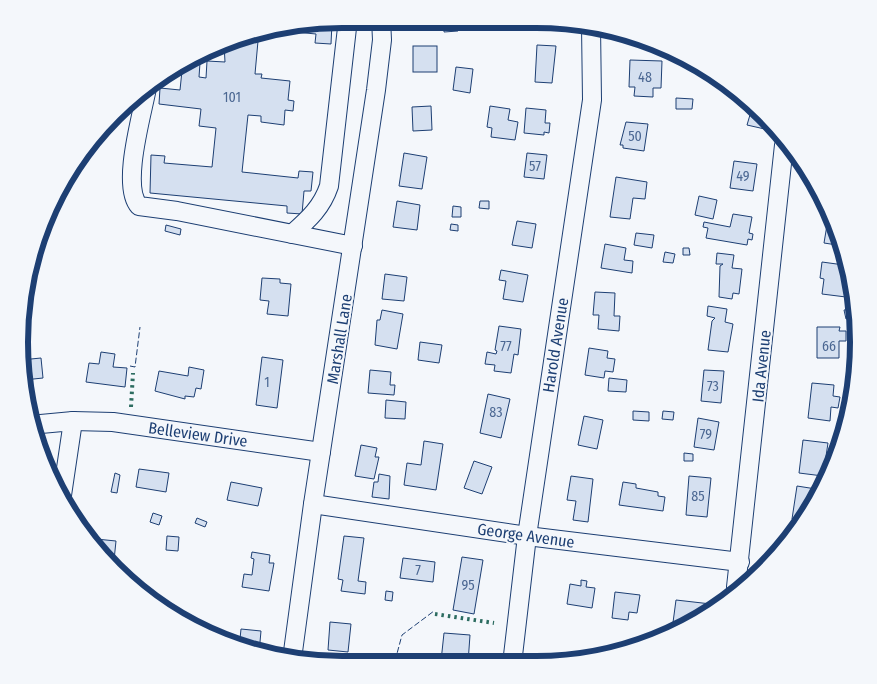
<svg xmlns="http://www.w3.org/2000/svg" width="877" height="684" font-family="'Fira Sans Condensed',sans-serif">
  <rect width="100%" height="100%" fill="#f4f7fb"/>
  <g fill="#d5e0f0" stroke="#1d3f73">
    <polygon points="444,19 457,19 458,31 444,32"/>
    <polygon points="326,21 326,23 332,23 331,44 315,43 316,34 264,29"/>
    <polygon points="259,30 255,74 262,74 261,78 290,81 288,100 294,101 293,111 285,110 284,125 261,122 261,116 248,115 242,172 298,178 299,171 313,172 311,191 304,191 302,214 287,213 287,206 150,193 151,155 165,156 164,163 212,167 216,128 199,126 201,109 159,104 160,88 180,90 183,61 200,63 199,77 206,78 207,61 225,62 224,44"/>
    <polygon points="628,34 639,36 649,41 628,43"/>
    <polygon points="537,45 556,46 552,83 535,82"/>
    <rect x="413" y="46" width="24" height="26"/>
    <polygon points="630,60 662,61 661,88 653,88 653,97 634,96 635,87 629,87"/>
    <polygon points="456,67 473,69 470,93 453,90"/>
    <polygon points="676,98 693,99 692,109 676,109"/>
    <polygon points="431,106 432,130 413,131 412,107"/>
    <polygon points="490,106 510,109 508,120 518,122 515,140 491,137 492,128 487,127"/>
    <polygon points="526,108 546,110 545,123 550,123 549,133 544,132 544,135 524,133"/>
    <polygon points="752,108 769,128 769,130 747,125"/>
    <polygon points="626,122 648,124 644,151 623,148 623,145 620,145"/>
    <polygon points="404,153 427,157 422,189 399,186"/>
    <polygon points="527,153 547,155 544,179 524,177"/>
    <polygon points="734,161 757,164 753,191 730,188"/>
    <polygon points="616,177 647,182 645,199 633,198 630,219 610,217"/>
    <polygon points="699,196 717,200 713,219 695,215"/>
    <polygon points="397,201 420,205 417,230 393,227"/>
    <polygon points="480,201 489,201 489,209 479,208"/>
    <polygon points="453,206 461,207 461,217 452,217"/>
    <polygon points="733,214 752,217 749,233 753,234 752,240 748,239 747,245 706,238 708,228 703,227 704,222 730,227"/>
    <polygon points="828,219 837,245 824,243"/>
    <polygon points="517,221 536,224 532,248 512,245"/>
    <polygon points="451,224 458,225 458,231 450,230"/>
    <polygon points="166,225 181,229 180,235 165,231"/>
    <polygon points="636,233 654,235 652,248 634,245"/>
    <polygon points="605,244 626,248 624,260 633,261 632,273 601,268"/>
    <polygon points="683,248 689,248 690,255 683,255"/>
    <polygon points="665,252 675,254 673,263 663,262"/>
    <polygon points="717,253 734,255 732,268 742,269 739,294 733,293 732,299 719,297 720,266 723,264 716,264"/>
    <polygon points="822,262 844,265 844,279 848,280 846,297 822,294 824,279 820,278"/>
    <polygon points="501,270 528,275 523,302 503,299 506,281 499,280"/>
    <polygon points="385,274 407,277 404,301 382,299"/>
    <polygon points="262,278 280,279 280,283 291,284 288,316 267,314 269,301 260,300"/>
    <polygon points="595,292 615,293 614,316 620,316 619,331 598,329 599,315 593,315"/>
    <polygon points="708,306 727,309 725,322 733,324 728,352 708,350 712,321 715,318 707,316"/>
    <polygon points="853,309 854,317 846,319 844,310"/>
    <polygon points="382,310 403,314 397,349 375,345 377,320 380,320"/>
    <polygon points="499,326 521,329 518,355 514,354 511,373 494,371 495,365 485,364 487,352 496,354 497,351 495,350"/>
    <polygon points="817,327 840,327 839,331 846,331 846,341 839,341 839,358 817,358"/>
    <polygon points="420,342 442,345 439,363 418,360"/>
    <polygon points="589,348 608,351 607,358 615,359 613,372 605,371 604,378 585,375"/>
    <polygon points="101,352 115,354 113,367 127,368 125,387 86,382 89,363 99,364"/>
    <polygon points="262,357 283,360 277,408 256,405"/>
    <polygon points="41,358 43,378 24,380 21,360"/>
    <polygon points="189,367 204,370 201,389 196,388 194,397 185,396 185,399 155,391 159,371 188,376"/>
    <polygon points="370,370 391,372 390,385 395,385 394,395 368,393"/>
    <polygon points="704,370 724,371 721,403 701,401"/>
    <polygon points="609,378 627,380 626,392 608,391"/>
    <polygon points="812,383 834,385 833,396 840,397 838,408 831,407 830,421 808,418"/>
    <polygon points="488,394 510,399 501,438 480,433"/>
    <polygon points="386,400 406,402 405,419 385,418"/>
    <polygon points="633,411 649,412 649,421 633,420"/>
    <polygon points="663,411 674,412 673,420 662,419"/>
    <polygon points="584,416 603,420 597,449 578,445"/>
    <polygon points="698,418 719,422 714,450 694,447"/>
    <polygon points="803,440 828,443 823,476 799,473"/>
    <polygon points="424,441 443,444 436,490 404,485 407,463 421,465"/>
    <polygon points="361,445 377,448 375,457 379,457 374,479 355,476"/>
    <polygon points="684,453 693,454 693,461 684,461"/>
    <polygon points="474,461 492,467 482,494 464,488"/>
    <polygon points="139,469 169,473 166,492 136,487"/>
    <polygon points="115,473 120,475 117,493 111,492"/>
    <polygon points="379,474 390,476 389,499 372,497 374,482 378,482"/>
    <polygon points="571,476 593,479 588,522 573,520 576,501 567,500"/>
    <polygon points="689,476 711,478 707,517 686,515"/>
    <polygon points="231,482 262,488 258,506 227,500"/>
    <polygon points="623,482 636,484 636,488 658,492 658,496 665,497 663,511 619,505"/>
    <polygon points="797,486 816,489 801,520 792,519"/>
    <polygon points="153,513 162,516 159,525 150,522"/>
    <polygon points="197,518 207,522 205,527 195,523"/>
    <polygon points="167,536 179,537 178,551 166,550"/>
    <polygon points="344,536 364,538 358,581 366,582 365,594 341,591 343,580 338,579"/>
    <polygon points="96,539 116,541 113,570 95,546"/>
    <polygon points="252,552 270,555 269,563 274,563 269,591 242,587 244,574 252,575 254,559 251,558"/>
    <polygon points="462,557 483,560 474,614 453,610"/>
    <polygon points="403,558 435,562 433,582 400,578"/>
    <polygon points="581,580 587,581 586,587 595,588 592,608 567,604 570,584 581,586"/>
    <polygon points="386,591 393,592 392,601 385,600"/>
    <polygon points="615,592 640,595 637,613 629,612 628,620 612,618"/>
    <polygon points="676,600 711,604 710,610 697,622 677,631 672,630"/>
    <polygon points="330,622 351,624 348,652 328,650"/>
    <polygon points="241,629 261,631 259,653 233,645 234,638 240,639"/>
    <polygon points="444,633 470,635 468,663 441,661"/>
  </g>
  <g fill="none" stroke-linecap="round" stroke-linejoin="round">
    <defs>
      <g id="minor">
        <path d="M 147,88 C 142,115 121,186 139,206 L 177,211 L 353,246"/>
        <path d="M 292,234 C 309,219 322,207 329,186 L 348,19"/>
        <polyline points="73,421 113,422 321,452"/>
        <polyline points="30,425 73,421 61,502"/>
        <polyline points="313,504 527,536 740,562"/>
        <polyline points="736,587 784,145"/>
        <polyline points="292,659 313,504 376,90 382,40 381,19"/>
        <polyline points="512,664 527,536 592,100 591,26"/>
      </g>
    </defs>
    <use href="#minor" stroke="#1d3f73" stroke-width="20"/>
    <use href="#minor" stroke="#f4f7fb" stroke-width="18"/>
    <g stroke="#2c6c60" stroke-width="4" stroke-dasharray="2.5 4" stroke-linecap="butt">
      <polyline points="131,407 133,373"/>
      <polyline points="435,614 494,623"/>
    </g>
    <g stroke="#1d3f73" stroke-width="1" stroke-dasharray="6 2.5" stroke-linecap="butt">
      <polyline points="130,366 135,367 140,327"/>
      <polyline points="395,661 402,635 434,611"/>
    </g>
  </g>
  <g text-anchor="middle" stroke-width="4" stroke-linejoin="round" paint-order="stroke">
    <g font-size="14" fill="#4b6792">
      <text x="645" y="82">48</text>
      <text x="232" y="102">101</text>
      <text x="635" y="141">50</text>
      <text x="535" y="171">57</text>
      <text x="743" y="181">49</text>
      <text x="506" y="351">77</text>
      <text x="829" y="351">66</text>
      <text x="267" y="387">1</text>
      <text x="713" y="391">73</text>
      <text x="496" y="417">83</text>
      <text x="706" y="439">79</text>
      <text x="698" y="501">85</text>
      <text x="418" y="575">7</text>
      <text x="468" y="590">95</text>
    </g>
    <g font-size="16" fill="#1d3f73" stroke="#f4f7fb">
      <text transform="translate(339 339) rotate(-81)" y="6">Marshall Lane</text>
      <text transform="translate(555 345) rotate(-81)" y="6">Harold Avenue</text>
      <text transform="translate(761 366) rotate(-84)" y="6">Ida Avenue</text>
      <text transform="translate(198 434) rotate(8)" y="6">Belleview Drive</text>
      <text transform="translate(526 535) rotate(8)" y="6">George Avenue</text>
    </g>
  </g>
  <path d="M0 0H877V684H0ZM342 28H536A314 314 0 0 1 850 342V342A314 314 0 0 1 536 656H342A314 314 0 0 1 28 342V342A314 314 0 0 1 342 28Z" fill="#f4f7fb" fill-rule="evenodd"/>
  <path fill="none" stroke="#1d3f73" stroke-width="6" d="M342 28H536A314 314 0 0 1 850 342V342A314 314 0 0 1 536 656H342A314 314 0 0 1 28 342V342A314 314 0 0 1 342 28Z"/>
</svg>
